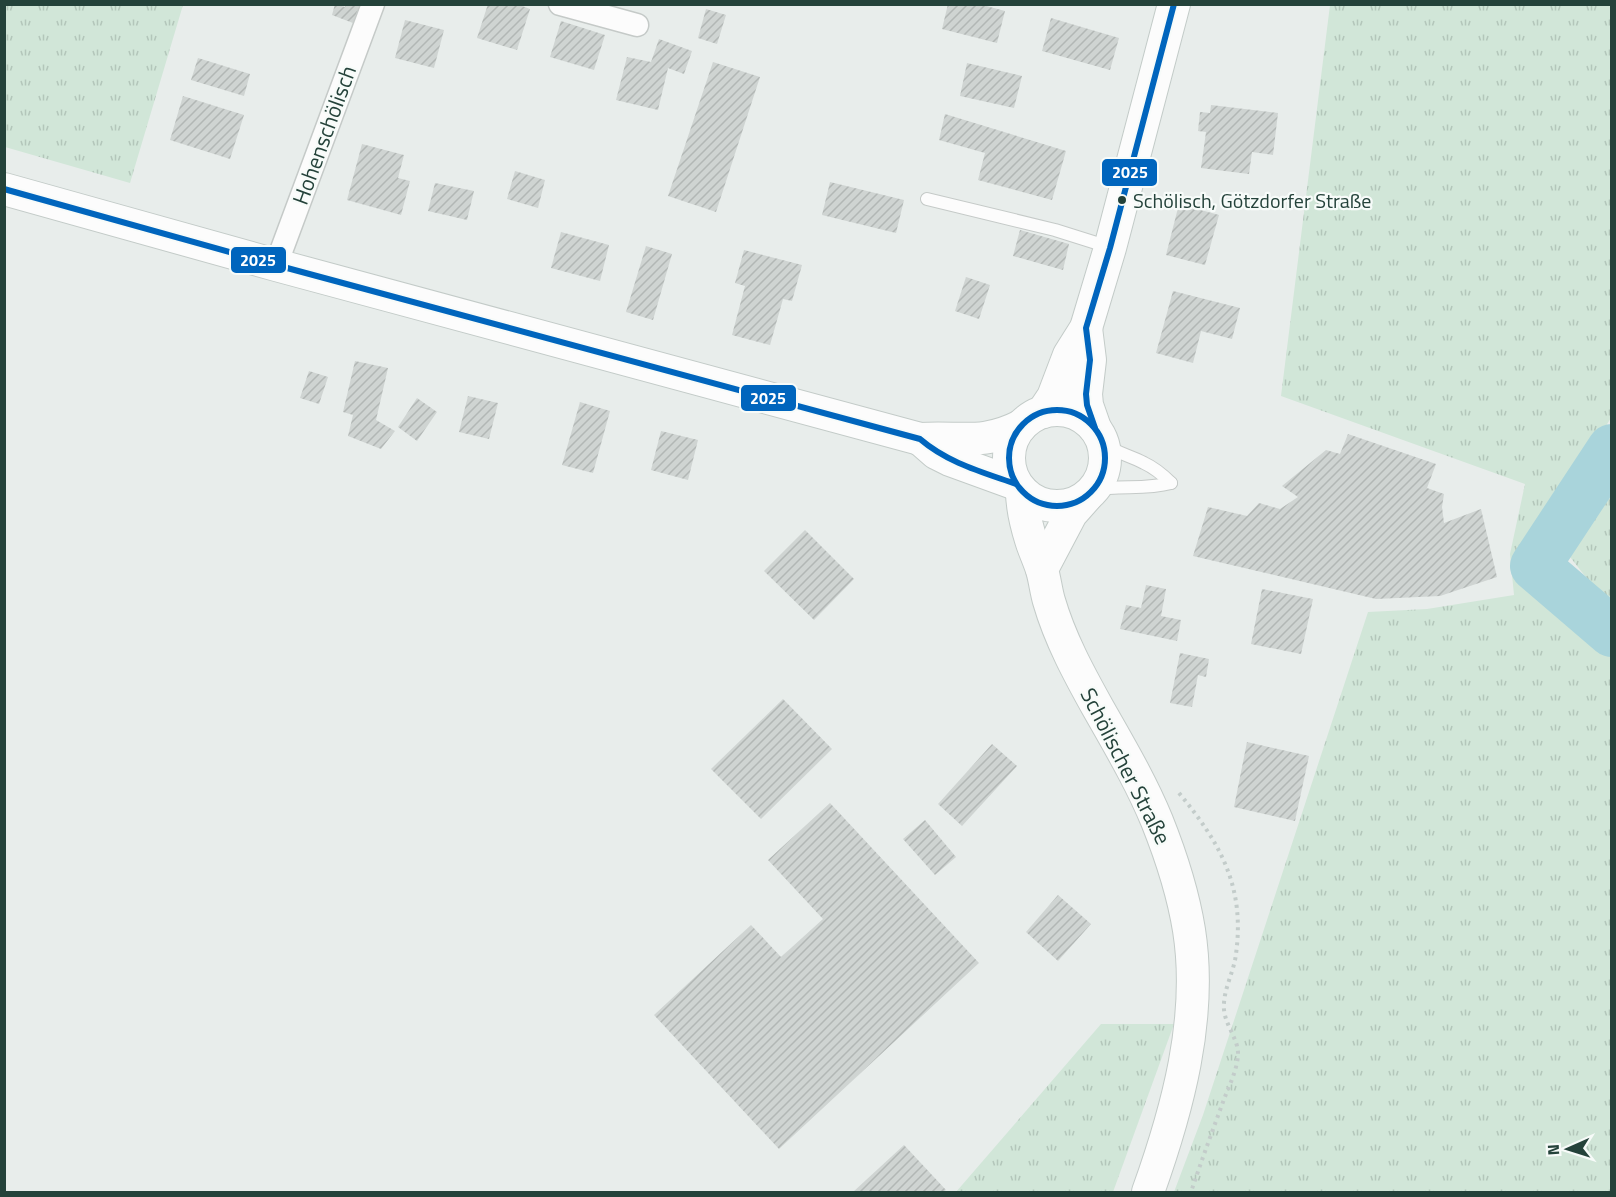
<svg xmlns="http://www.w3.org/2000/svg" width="1616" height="1197" font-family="'Titillium Web',sans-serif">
  <defs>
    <pattern id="grass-tufts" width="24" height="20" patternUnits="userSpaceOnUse" patternTransform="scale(1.5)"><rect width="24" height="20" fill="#d1e6d8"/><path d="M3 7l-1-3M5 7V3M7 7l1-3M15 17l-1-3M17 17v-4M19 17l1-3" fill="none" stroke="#b3c6ba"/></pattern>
    <pattern id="building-hatch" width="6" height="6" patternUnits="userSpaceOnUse" patternTransform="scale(1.5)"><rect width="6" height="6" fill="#cfd4d2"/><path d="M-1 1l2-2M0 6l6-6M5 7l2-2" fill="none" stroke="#b2b7b5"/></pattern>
  </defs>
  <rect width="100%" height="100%" fill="#e8edeb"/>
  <g fill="url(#grass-tufts)">
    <polygon points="4,5 183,5 130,183 5,147"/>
    <polygon points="1330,5 1611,5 1611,418 1538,529 1537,550 1554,589 1611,641 1611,1192 1174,1192 1203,1115 1368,612 1427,609 1514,595 1510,554 1525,484 1281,396"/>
    <polygon points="1611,465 1611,609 1563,548 1573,523"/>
    <polygon points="1101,1024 1174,1024 1113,1192 956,1192"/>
  </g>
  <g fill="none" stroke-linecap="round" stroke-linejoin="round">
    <polyline stroke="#a9d4db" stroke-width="50" points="1612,449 1535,566 1612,632"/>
  </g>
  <g fill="url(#building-hatch)">
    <polygon points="335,4 345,7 346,4 360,4 353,23 332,15"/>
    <polygon points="488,4 517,4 530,9 517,50 477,38"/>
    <polygon points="948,4 979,4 1005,11 997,43 942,29"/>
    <polygon points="706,9 726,15 717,44 698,38"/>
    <polygon points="1051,18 1119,38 1110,70 1042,51"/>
    <polygon points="405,20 444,30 434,68 395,58"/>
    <polygon points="561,21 605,35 594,70 550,57"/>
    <polygon points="659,39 692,51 684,74 668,68 658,110 616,100 627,57 651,62"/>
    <polygon points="198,58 250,74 244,96 191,80"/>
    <polygon points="713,62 760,77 716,212 668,196"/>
    <polygon points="967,63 1022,76 1014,108 960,96"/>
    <polygon points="183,96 244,115 230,159 170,140"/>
    <polygon points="1211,105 1278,113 1273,155 1252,152 1249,174 1201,168 1206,132 1198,131 1200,112 1210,113"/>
    <polygon points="945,114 1066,151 1052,200 978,180 985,153 939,140"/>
    <polygon points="362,144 404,155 398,178 410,181 401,215 347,200"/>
    <polygon points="515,171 545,180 538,208 507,199"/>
    <polygon points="830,182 904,200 896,233 822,215"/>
    <polygon points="435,183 474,191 467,220 428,211"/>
    <polygon points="1179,204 1219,215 1205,265 1166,255"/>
    <polygon points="1020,230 1069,244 1063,270 1013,256"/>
    <polygon points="561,232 609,245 600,281 551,268"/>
    <polygon points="646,246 672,254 653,320 626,312"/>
    <polygon points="744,250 802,265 792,301 783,299 770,345 732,335 745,286 735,283"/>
    <polygon points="966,277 990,285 979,319 955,311"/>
    <polygon points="1173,291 1240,308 1232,339 1201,331 1193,363 1156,353"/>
    <polygon points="355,361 388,368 376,420 395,431 381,449 348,436 353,415 343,412"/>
    <polygon points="309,371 328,377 319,404 300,398"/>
    <polygon points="468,396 498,403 489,439 459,432"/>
    <polygon points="417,398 437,412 417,441 398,427"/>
    <polygon points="580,402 610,411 593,473 562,465"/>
    <polygon points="661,431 698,440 688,480 651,470"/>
    <polygon points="1348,434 1436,464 1427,488 1444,494 1442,507 1444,523 1481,509 1497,577 1440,596 1376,599 1193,556 1208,507 1247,516 1259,503 1280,509 1298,497 1282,486 1326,450 1340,454"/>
    <polygon points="805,530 854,579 814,620 764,571"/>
    <polygon points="1146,585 1166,589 1161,616 1181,620 1177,641 1120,629 1126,605 1141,608"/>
    <polygon points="1262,589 1313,599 1301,654 1251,644"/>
    <polygon points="1180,653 1209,659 1206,677 1198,675 1192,707 1170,703"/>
    <polygon points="783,699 832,749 761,819 711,769"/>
    <polygon points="1247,742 1309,756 1295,821 1234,807"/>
    <polygon points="992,744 1017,766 962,826 938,804"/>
    <polygon points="830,803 979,963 779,1149 654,1015 751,925 781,957 823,919 768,860"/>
    <polygon points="925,820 956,857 935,875 903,839"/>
    <polygon points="1058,895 1091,924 1058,961 1026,932"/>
    <polygon points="904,1145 946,1190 943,1192 853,1192"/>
  </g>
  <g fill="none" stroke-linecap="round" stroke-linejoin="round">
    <defs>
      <g id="lane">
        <polyline points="927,199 1055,230 1109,247"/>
        <path d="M 1102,442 C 1115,453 1129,455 1144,463 C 1155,468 1163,475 1171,483"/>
        <path d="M 1093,490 C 1122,485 1144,490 1171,483"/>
      </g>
      <g id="street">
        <polyline points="560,4 637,25"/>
        <polyline points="276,265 373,4"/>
      </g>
      <g id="secondary">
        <path d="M 4,189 L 276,265 L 920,439 C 960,436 982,446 1021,426"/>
        <polyline points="1086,328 1090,360 1086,394 1087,405 1095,428"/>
        <circle cx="1057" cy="458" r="48"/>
        <polyline points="1043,412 1053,397 1069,355 1086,328 1110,248 1174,4"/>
        <polyline points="920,439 936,453 950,460 1016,484"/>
        <path d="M 1022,491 C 1022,508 1026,524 1031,540 C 1034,550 1039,560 1042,570 C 1045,580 1046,591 1049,601 C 1060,639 1079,674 1098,708 C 1119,745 1141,782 1157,821 C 1171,856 1183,893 1189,930 C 1203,1018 1177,1111 1148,1192"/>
        <polyline points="1042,569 1071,514 1086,497"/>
      </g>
    </defs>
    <use href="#lane" stroke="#c5cac8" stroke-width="14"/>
    <use href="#street" stroke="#c5cac8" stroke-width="25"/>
    <use href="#secondary" stroke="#c3cbc8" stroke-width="34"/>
    <path stroke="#c3ccca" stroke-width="4" stroke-dasharray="3 4.5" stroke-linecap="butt" d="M 1179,793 C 1221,844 1245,887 1236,954 C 1234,971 1225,986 1224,1003 C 1222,1023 1239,1038 1238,1055 C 1237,1071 1228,1088 1223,1102 C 1212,1132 1201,1162 1191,1192"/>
    <use href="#lane" stroke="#fcfcfc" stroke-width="12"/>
    <use href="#street" stroke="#fcfcfc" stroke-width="22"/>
    <use href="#secondary" stroke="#fcfcfc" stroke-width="32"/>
    <defs>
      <g id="bus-1">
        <path d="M 4,189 L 276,265 L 920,439 C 948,463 982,472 1016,484"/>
        <circle cx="1057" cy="458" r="48"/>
        <polyline points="1095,428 1087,405 1086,394 1090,360 1086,328 1110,248 1174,4"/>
      </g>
    </defs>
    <use href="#bus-1" stroke="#f7fbf9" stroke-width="10"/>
    <use href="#bus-1" stroke="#0065bd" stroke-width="6"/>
  </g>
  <circle fill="#24423a" stroke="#f7fbf9" stroke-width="2" cx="1122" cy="200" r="5"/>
  <g text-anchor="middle" stroke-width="4.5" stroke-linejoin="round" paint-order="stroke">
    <g font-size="20" fill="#24423a" stroke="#f7fbf9" text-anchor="start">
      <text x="1133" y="208">Schölisch, Götzdorfer Straße</text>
    </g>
    <g font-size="22" fill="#24423a" stroke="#f7fbf9">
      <text transform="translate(324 135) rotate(-70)" y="8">Hohenschölisch</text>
      <text transform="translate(1126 766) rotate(63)" y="8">Schölischer Straße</text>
    </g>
  </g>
  <g stroke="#f7fbf9" stroke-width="2">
    <rect x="1101" y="158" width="57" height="29" rx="6" fill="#0065bd"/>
    <rect x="230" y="246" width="57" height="28" rx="6" fill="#0065bd"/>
    <rect x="740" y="384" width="57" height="28" rx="6" fill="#0065bd"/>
  </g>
  <g font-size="16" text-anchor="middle" font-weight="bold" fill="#fff">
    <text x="1130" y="178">2025</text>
    <text x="258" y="266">2025</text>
    <text x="768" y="404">2025</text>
  </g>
  <rect width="1616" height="1197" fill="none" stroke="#24423a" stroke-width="12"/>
  <g transform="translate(1568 1149) rotate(267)" stroke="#f7fbf9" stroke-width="4.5" paint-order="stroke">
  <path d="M0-4.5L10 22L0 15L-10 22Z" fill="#24423a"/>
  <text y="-9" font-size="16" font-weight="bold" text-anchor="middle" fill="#24423a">N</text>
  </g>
</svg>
